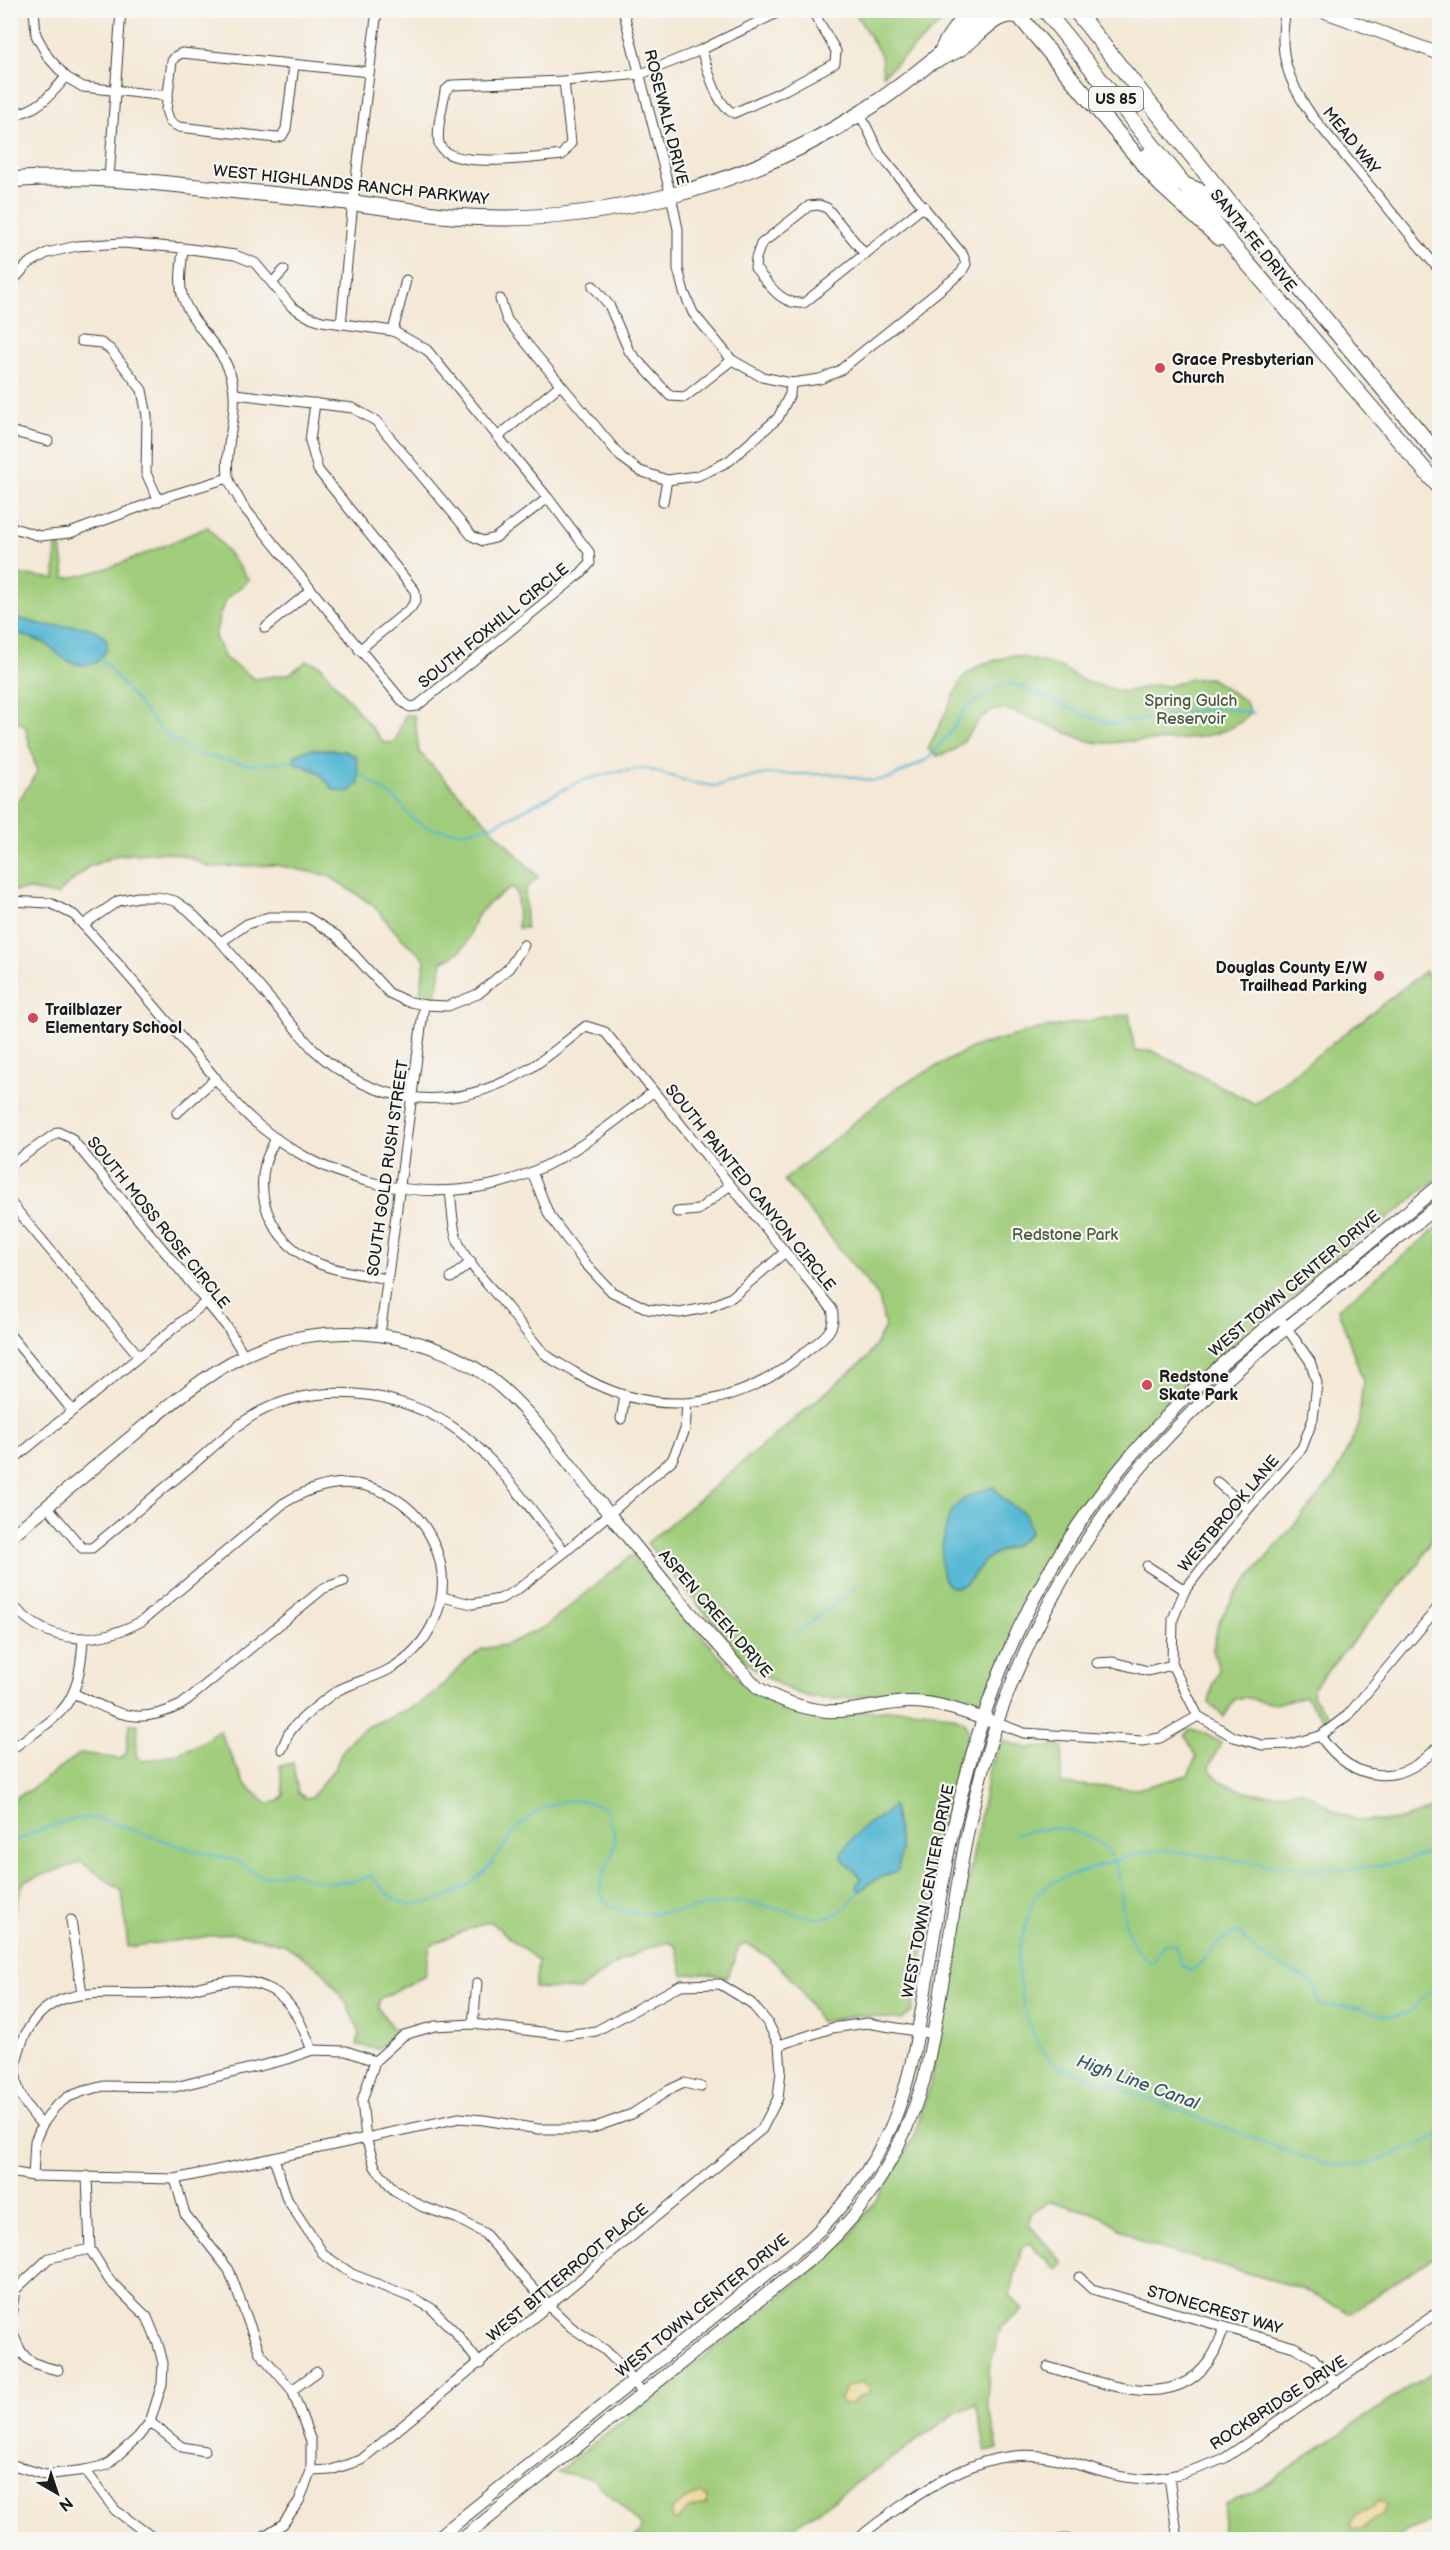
<svg xmlns="http://www.w3.org/2000/svg" width="1450" height="2550" font-family="'Balsamiq Sans',sans-serif">
  <rect width="100%" height="100%" fill="#f6f6f2"/>
  <filter id="ink" filterUnits="userSpaceOnUse"><feTurbulence type="fractalNoise" baseFrequency=".0167" numOctaves="2"/><feDisplacementMap in="SourceGraphic" scale="12" xChannelSelector="R" yChannelSelector="G"/><feConvolveMatrix kernelMatrix="1 2 1 2 8 2 1 2 1" color-interpolation-filters="sRGB"/></filter>
  <filter id="wash" filterUnits="userSpaceOnUse"><feTurbulence type="fractalNoise" baseFrequency=".008" numOctaves="4" result="noise"/><feDisplacementMap in="SourceGraphic" scale="24" xChannelSelector="R" yChannelSelector="G"/><feGaussianBlur stdDeviation="1.35" result="paint"/><feColorMatrix in="noise" values="0 0 0 0 0 0 0 0 0 0 0 0 0 0 0 0 0 1.4 0 .05"/><feComposite in="paint" operator="in"/></filter>
  <g filter="url(#wash)">
    <rect width="100%" height="100%" fill="#f4e8d6"/>
    <g fill="#a0cd7b" stroke="#5e744c" stroke-width="1.5">
      <polygon points="854,11 955,11 883,75 881,55"/>
      <path d="M 208,527 L 249,580 L 227,598 L 220,614 L 215,637 L 225,658 L 255,679 L 289,674 L 307,661 L 320,665 L 384,743 L 395,742 L 405,715 L 414,715 L 419,752 L 538,877 L 525,890 L 526,928 L 518,928 L 517,894 L 513,887 C 504,893 493,899 485,907 C 463,927 479,947 442,961 L 436,999 L 420,996 L 425,959 L 400,937 L 373,905 L 329,876 L 276,865 L 209,867 L 187,856 L 164,852 L 118,855 L 88,867 L 57,895 L 30,890 L 11,891 L 10,808 L 22,796 L 37,772 L 25,726 L 11,718 L 11,573 L 55,579 L 56,545 L 61,544 L 65,578 C 106,574 168,543 208,527 Z"/>
      <path d="M 1014,655 L 1060,667 L 1086,682 L 1124,692 L 1156,685 L 1169,686 L 1188,679 L 1210,678 L 1244,700 L 1250,711 C 1235,741 1165,741 1136,741 C 1119,741 1103,746 1086,740 C 1064,733 1044,722 1023,715 C 1017,713 1011,710 1005,709 C 974,708 974,740 950,752 C 947,754 941,754 937,756 L 928,749 L 963,677 L 982,664 Z"/>
      <path d="M 1425,971 L 1439,989 L 1439,1177 L 1374,1230 L 1356,1240 L 1341,1252 L 1329,1267 L 1220,1357 L 1185,1390 L 1147,1429 L 1091,1498 L 984,1697 C 971,1708 940,1692 922,1691 C 883,1688 845,1706 806,1696 C 783,1689 764,1677 746,1662 L 647,1543 L 868,1357 L 885,1328 L 879,1297 L 784,1180 L 896,1088 L 973,1047 L 1039,1029 L 1129,1014 L 1135,1052 L 1151,1050 L 1255,1104 Z"/>
      <polygon points="1439,1226 1439,1528 1434,1533 1420,1562 1313,1688 1312,1696 1330,1719 1325,1722 1305,1696 1274,1704 1243,1697 1235,1699 1224,1717 1209,1703 1213,1684 1219,1670 1213,1650 1218,1623 1234,1596 1333,1479 1358,1428 1363,1381 1338,1309"/>
      <path d="M 632,1555 L 742,1682 C 758,1693 775,1706 794,1711 C 811,1716 828,1714 845,1713 C 891,1710 920,1703 964,1721 L 969,1733 L 947,1824 L 912,2012 L 902,2020 L 858,2015 L 820,2022 C 802,1990 781,1958 745,1944 L 738,1948 L 728,1977 L 702,1973 L 683,1975 L 677,1947 L 669,1942 C 633,1950 608,1969 579,1990 L 535,1988 L 538,1961 L 489,1921 L 430,1945 L 425,1975 L 380,1999 L 378,2007 L 396,2033 L 377,2049 L 357,2045 L 360,2033 L 346,2003 L 324,1972 L 284,1944 L 233,1933 L 128,1947 L 122,1891 L 81,1862 L 24,1881 L 11,1918 L 11,1800 L 28,1791 L 81,1753 L 120,1759 L 126,1754 L 129,1724 L 138,1724 L 136,1755 L 142,1761 C 172,1756 196,1750 219,1730 L 244,1783 L 267,1803 L 277,1802 L 284,1795 L 280,1766 L 293,1763 L 298,1793 L 306,1798 L 312,1797 L 335,1768 L 343,1750 L 353,1737 L 367,1727 L 417,1705 L 435,1693 L 464,1663 L 482,1649 L 505,1645 L 545,1627 Z"/>
      <path d="M 1190,1730 L 1202,1732 L 1221,1743 L 1209,1767 C 1219,1787 1248,1794 1270,1794 C 1279,1795 1292,1789 1302,1791 C 1314,1795 1326,1807 1338,1813 C 1368,1827 1413,1823 1439,1803 L 1439,2253 L 1350,2313 L 1300,2288 L 1145,2244 L 1100,2215 L 1050,2201 L 1031,2213 L 1029,2225 L 1063,2263 L 1057,2270 L 1029,2243 L 1022,2247 L 1010,2295 L 1023,2310 L 1001,2326 L 989,2370 L 987,2401 L 998,2449 L 986,2452 L 976,2404 L 956,2413 L 777,2539 L 631,2539 L 640,2533 L 641,2525 L 592,2478 L 557,2472 L 813,2271 L 850,2236 L 881,2193 L 912,2141 L 929,2089 L 989,1770 L 1002,1741 L 1028,1748 L 1063,1746 L 1061,1784 L 1137,1789 L 1188,1775 L 1196,1757 L 1185,1735 Z"/>
      <polygon points="1439,2367 1439,2519 1406,2532 1396,2539 1223,2540 1225,2504 1253,2493"/>
    </g>
    <g fill="#eeda9e" stroke="#857b5d" stroke-width="1.5">
      <polygon points="863,2382 869,2386 869,2393 859,2396 851,2404 843,2404 841,2399 846,2387"/>
      <polygon points="701,2494 708,2497 707,2504 687,2510 677,2521 672,2520 672,2509 684,2500"/>
      <polygon points="1378,2500 1384,2502 1386,2506 1381,2515 1361,2530 1352,2528 1351,2522 1357,2514 1372,2508"/>
    </g>
    <g fill="#55b7d3" stroke="#386a78" stroke-width="1.5">
      <path d="M 10,618 C 22,618 33,623 44,625 C 65,629 93,619 107,641 L 106,651 L 96,663 L 83,665 L 67,661 L 45,643 L 11,631 Z"/>
      <polygon points="314,749 344,751 356,756 359,784 348,793 334,790 318,772 295,763 294,756 303,751"/>
      <path d="M 994,1487 L 1003,1499 L 1026,1515 L 1030,1532 C 1019,1549 1002,1547 988,1558 C 978,1565 974,1580 963,1585 C 928,1602 943,1521 954,1508 C 962,1498 981,1490 994,1487 Z"/>
      <path d="M 893,1805 L 901,1851 L 898,1870 L 873,1881 L 859,1892 L 856,1886 L 862,1878 L 843,1860 L 841,1853 C 849,1842 858,1831 869,1823 C 881,1816 884,1817 893,1805 Z"/>
    </g>
    <g fill="none" stroke-linecap="round" stroke-linejoin="round">
      <g stroke="#55b7d3" stroke-width="2">
        <polyline points="100,657 147,714 170,738 196,754 250,765 297,761"/>
        <polyline points="358,773 396,799 413,819 432,829 463,832 496,824 580,781 610,773 645,768 693,783 716,786 765,774 837,774 872,781 891,778 928,759 950,733 965,709 1005,682 1026,688 1078,712 1112,724 1217,707 1254,713"/>
        <polyline points="797,1633 859,1585"/>
        <path d="M 1014,1834 C 1023,1833 1049,1827 1055,1828 C 1160,1841 1092,1923 1152,1964 L 1164,1944 L 1175,1945 L 1181,1965 L 1192,1971 C 1209,1955 1216,1939 1239,1932 L 1257,1953 L 1309,1981 L 1316,1987 L 1316,1996 L 1320,2005 C 1332,2007 1342,2006 1353,2007 C 1373,2010 1387,2022 1407,2013 C 1424,2005 1418,1992 1440,1991"/>
        <path d="M 10,1843 L 45,1828 L 73,1819 L 97,1818 L 189,1849 L 238,1861 L 256,1874 L 266,1877 L 292,1871 C 315,1886 346,1885 371,1876 C 383,1886 388,1899 406,1904 C 412,1905 422,1903 428,1902 C 451,1899 476,1882 491,1864 C 500,1854 506,1841 515,1831 C 539,1804 572,1791 605,1808 C 610,1819 615,1832 615,1843 C 614,1858 592,1886 604,1900 C 627,1927 698,1906 728,1903 C 744,1901 767,1906 783,1910 C 798,1913 812,1921 828,1917 C 842,1914 850,1902 859,1892"/>
        <polyline points="1440,1848 1405,1861 1349,1870 1281,1867 1167,1850 1140,1853 1053,1881 1034,1898 1017,1957 1024,2009 1032,2033 1043,2052 1057,2066 1096,2079 1309,2159 1341,2166 1373,2163 1440,2136"/>
      </g>
    </g>
  </g>
  <g filter="url(#ink)">
    <g fill="none" stroke-linecap="round" stroke-linejoin="round">
      <defs>
        <g id="minor">
          <polyline points="34,10 36,35 48,57 66,77 83,87 168,96"/>
          <polyline points="623,10 671,196 678,229 678,269 684,292 693,313 732,360 762,377 791,383 820,379 839,371 961,273 966,264 963,255 880,154 860,114"/>
          <path d="M 783,10 L 701,50 C 708,68 716,107 734,113 L 785,90 L 835,63 L 836,51 L 812,10"/>
          <path d="M 1286,10 C 1277,52 1288,82 1312,116 L 1440,271"/>
          <polyline points="294,65 286,129 282,136 276,138 179,127 170,122 166,110 172,61 176,56 182,53 369,72"/>
          <path d="M 564,81 L 571,143 L 562,155 C 539,157 445,171 439,143 C 436,128 443,106 445,91 L 452,85 Z"/>
          <polyline points="564,81 641,74 701,50"/>
          <path d="M 10,115 C 37,112 50,96 66,77"/>
          <polyline points="109,178 121,10"/>
          <path d="M 819,205 L 827,208 L 865,254 L 804,303 C 780,305 769,284 755,268 L 756,258 L 761,244 L 809,206 Z"/>
          <polyline points="865,254 924,206"/>
          <polyline points="273,282 284,270"/>
          <path d="M 10,284 L 28,264 L 47,253 L 77,246 L 122,243 L 183,248 L 235,255 L 255,263 L 292,307 L 307,316 L 322,321 L 393,331 L 427,350 L 548,498 L 589,552 L 590,563 L 581,573 L 417,706 L 410,707 L 403,702 L 242,505 C 238,496 230,486 228,476 C 224,444 240,412 232,380 C 225,348 194,329 183,298 C 178,283 182,264 183,248"/>
          <polyline points="593,286 609,305 629,351 670,396 685,397 732,360"/>
          <polyline points="500,299 507,320 621,457 640,471 667,480 697,476 711,470 729,461 778,418 790,394 791,383"/>
          <polyline points="341,324 353,202 377,10"/>
          <polyline points="393,331 406,280"/>
          <polyline points="81,341 101,343 111,350 142,390 147,416 146,473 159,501"/>
          <polyline points="235,394 353,408 376,421 472,536 483,541 495,538 548,498"/>
          <polyline points="315,403 310,441 318,470 415,591 416,600 410,609 359,650"/>
          <polyline points="10,431 48,441"/>
          <polyline points="499,436 560,385"/>
          <polyline points="663,502 667,480"/>
          <polyline points="10,527 40,536 70,533 172,495 228,478"/>
          <polyline points="265,628 310,591"/>
          <path d="M 10,901 L 50,903 L 74,915 C 120,964 162,1015 205,1066 C 218,1080 229,1097 243,1111 C 317,1184 436,1213 532,1172 C 577,1153 615,1121 653,1092"/>
          <path d="M 83,925 L 118,901 L 138,897 L 158,897 L 175,901 L 188,910 L 221,942 L 313,1049 C 375,1108 454,1113 527,1070 C 548,1058 567,1040 586,1026 L 605,1032 L 832,1309 C 838,1333 819,1340 803,1354 C 734,1411 651,1420 574,1372 C 565,1366 552,1361 544,1353 C 530,1339 519,1321 506,1306 C 490,1286 464,1262 456,1236 C 452,1222 452,1205 450,1191"/>
          <polyline points="221,942 247,924 269,917 307,917 337,936 389,993 406,1001 424,1005 448,1006 478,994 509,968 524,945"/>
          <polyline points="177,1113 216,1078"/>
          <path d="M 276,1138 C 272,1147 267,1155 265,1164 C 255,1206 277,1244 315,1262 C 337,1272 364,1274 387,1279"/>
          <polyline points="10,1165 58,1132 71,1138 227,1327 244,1355"/>
          <polyline points="532,1172 549,1215 584,1262 612,1292 648,1309 680,1313 710,1307 732,1297 784,1253"/>
          <polyline points="10,1202 139,1356"/>
          <polyline points="677,1212 698,1210 729,1186"/>
          <polyline points="451,1278 471,1262"/>
          <polyline points="1279,1317 1310,1361 1317,1383 1313,1419 1302,1448 1248,1509 1185,1590 1173,1619 1172,1665 1198,1716 1234,1737 1262,1745 1291,1744 1320,1736 1348,1715 1440,1605"/>
          <polyline points="10,1335 72,1410"/>
          <polyline points="380,1335 424,1005"/>
          <polyline points="621,1419 625,1396"/>
          <polyline points="10,1462 206,1302"/>
          <polyline points="1217,1482 1248,1509"/>
          <path d="M 47,1506 L 82,1548 L 92,1548 C 127,1519 162,1490 197,1461 C 213,1447 229,1432 246,1420 C 308,1378 403,1388 461,1433 C 500,1463 533,1513 565,1552"/>
          <polyline points="1147,1566 1185,1590"/>
          <polyline points="442,1597 472,1604 500,1599 518,1589 565,1552 672,1460 685,1430 687,1404"/>
          <path d="M 10,1602 C 47,1646 95,1646 142,1621 L 284,1503 C 309,1488 337,1478 366,1486 C 399,1495 422,1515 435,1546 C 455,1595 432,1646 388,1670 C 372,1679 353,1682 337,1691 C 325,1699 301,1718 292,1729 C 287,1734 285,1743 282,1749"/>
          <polyline points="1097,1663 1113,1662 1148,1671 1172,1665"/>
          <path d="M 75,1694 C 118,1713 135,1727 181,1705 L 324,1588 L 344,1581"/>
          <polyline points="997,1723 1024,1733 1142,1741 1160,1738 1198,1716"/>
          <path d="M 1320,1736 C 1353,1783 1401,1789 1440,1744"/>
          <path d="M 10,1750 C 64,1712 78,1709 83,1640"/>
          <polyline points="71,1920 82,1994"/>
          <polyline points="473,2024 477,1983"/>
          <polyline points="779,2045 832,2028 867,2023 933,2034"/>
          <path d="M 42,2125 C 22,2103 9,2082 19,2051 C 44,1970 113,2001 175,1992 C 213,1986 233,1971 272,1990 C 294,2002 303,2028 312,2050"/>
          <polyline points="274,2158 287,2199 324,2255 352,2274 413,2298 431,2308 455,2332 480,2364"/>
          <polyline points="10,2172 33,2176 175,2179 459,2118 484,2120 538,2129 590,2129 632,2114 669,2090 684,2083 701,2087"/>
          <polyline points="33,2176 35,2141 42,2125 55,2107 68,2097 84,2091 104,2086 175,2087 288,2059 312,2050 346,2051 375,2061"/>
          <polyline points="175,2179 185,2214 229,2270 260,2353 292,2390 311,2441 311,2471 299,2501 283,2524 258,2540"/>
          <polyline points="1079,2277 1092,2289 1294,2347 1313,2358 1336,2383"/>
          <polyline points="10,2323 15,2290 49,2258 90,2249"/>
          <path d="M 10,2324 C 21,2356 23,2363 58,2370"/>
          <path d="M 1048,2367 C 1102,2382 1178,2418 1214,2353 C 1218,2345 1221,2336 1225,2327"/>
          <polyline points="292,2390 317,2372"/>
          <polyline points="150,2422 182,2447 205,2451"/>
          <polyline points="10,2464 45,2475 85,2470 107,2465 138,2437 150,2422 162,2384 163,2363 158,2344 147,2317 110,2281 90,2249 87,2176"/>
          <polyline points="85,2470 115,2510 156,2540"/>
          <polyline points="311,2471 331,2470 361,2460 762,2129 778,2098 781,2070 779,2045 768,2023 751,2003 720,1984 681,1985 596,2031 566,2035 473,2024 435,2026 404,2035 375,2061 362,2101 366,2138 375,2167 394,2190 423,2207 456,2218 484,2233 549,2306 571,2327 605,2350 622,2367 643,2393"/>
          <polyline points="1169,2477 1178,2540"/>
          <polyline points="570,2539 571,2540"/>
          <path d="M 857,2540 C 870,2527 886,2517 901,2506 C 945,2476 992,2448 1048,2457 C 1071,2461 1092,2470 1114,2475 C 1153,2485 1189,2473 1225,2458 L 1440,2311"/>
          <polyline points="1008,2540 1013,2538 1033,2540"/>
          <polyline points="1058,2540 1067,2538"/>
        </g>
        <g id="tertiary">
          <polyline points="1320,10 1440,54"/>
          <path d="M 10,1537 C 50,1504 90,1471 130,1438 C 166,1408 201,1377 243,1356 C 323,1316 437,1329 503,1389 C 544,1426 575,1473 610,1515 C 658,1574 705,1633 758,1688 C 779,1700 802,1709 827,1711 C 854,1713 883,1702 910,1702 C 938,1702 964,1712 990,1721"/>
          <path d="M 435,2540 L 809,2240 C 843,2208 871,2170 891,2127 C 908,2088 916,2045 923,2003 C 931,1955 938,1906 947,1858 C 961,1789 979,1720 1007,1655 C 1049,1556 1115,1464 1193,1390 C 1226,1359 1261,1331 1296,1303 C 1344,1264 1392,1224 1440,1185"/>
          <path d="M 461,2540 L 819,2252 C 871,2205 904,2146 924,2079 C 948,1977 954,1872 982,1771 C 1019,1637 1092,1510 1191,1413 C 1267,1339 1357,1272 1440,1204"/>
        </g>
        <path id="primary" d="M 10,180 C 77,174 142,181 208,188 C 257,193 305,197 354,203 C 387,207 419,213 452,216 C 594,227 741,189 861,113 C 908,83 950,46 993,10"/>
        <g id="trunk">
          <polyline points="1045,10 1232,245 1440,488"/>
          <polyline points="1075,10 1261,242 1440,457"/>
          <path d="M 941,53 C 949,34 959,23 975,10"/>
          <path d="M 931,62 C 941,58 951,54 961,48 C 978,37 998,7 1020,17 L 1160,184 L 1219,238"/>
          <polyline points="1148,155 1167,178 1207,194 1229,216"/>
        </g>
      </defs>
      <use href="#minor" stroke="#3c3b38" stroke-width="11"/>
      <use href="#tertiary" stroke="#3c3b38" stroke-width="14"/>
      <use href="#primary" stroke="#3c3b38" stroke-width="17"/>
      <use href="#trunk" stroke="#3c3b38" stroke-width="17"/>
      <use href="#minor" stroke="#fff" stroke-width="9"/>
      <use href="#tertiary" stroke="#fff" stroke-width="12"/>
      <use href="#primary" stroke="#fff" stroke-width="15"/>
      <use href="#trunk" stroke="#fff" stroke-width="15"/>
    </g>
  </g>
  <g fill="#d1495b" stroke="#f6f6f2" stroke-width="2">
    <circle cx="1160" cy="368" r="6"/>
    <circle cx="1379" cy="976" r="6"/>
    <circle cx="33" cy="1018" r="6"/>
    <circle cx="1147" cy="1385" r="6"/>
  </g>
  <g text-anchor="middle" stroke-width="4.5" stroke-linejoin="round" paint-order="stroke">
    <rect fill="#f6f6f2" stroke="#5d5d5c" stroke-width="1.5" x="1089" y="87" width="54" height="24" rx="4.5"/>
    <g font-size="15" font-weight="bold" fill="#1c1c1c">
      <text x="1116" y="104">US 85</text>
    </g>
    <g font-size="16" fill="#1c1c1c" stroke="#f6f6f2">
      <text transform="translate(667 117) rotate(76)" y="6">ROSEWALK DRIVE</text>
      <text transform="translate(1352 140) rotate(51)" y="6">MEAD WAY</text>
      <text transform="translate(351 184) rotate(6)" y="6">WEST HIGHLANDS RANCH PARKWAY</text>
      <text transform="translate(1254 240) rotate(51)" y="6">SANTA FE DRIVE</text>
      <text transform="translate(493 625) rotate(-39)" y="6">SOUTH FOXHILL CIRCLE</text>
      <text transform="translate(387 1168) rotate(-82)" y="6">SOUTH GOLD RUSH STREET</text>
      <text transform="translate(751 1187) rotate(51)" y="6">SOUTH PAINTED CANYON CIRCLE</text>
      <text transform="translate(159 1222) rotate(51)" y="6">SOUTH MOSS ROSE CIRCLE</text>
      <text transform="translate(1294 1283) rotate(-40)" y="6">WEST TOWN CENTER DRIVE</text>
      <text transform="translate(1228 1513) rotate(-50)" y="6">WESTBROOK LANE</text>
      <text transform="translate(716 1613) rotate(49)" y="6">ASPEN CREEK DRIVE</text>
      <text transform="translate(927 1891) rotate(-79)" y="6">WEST TOWN CENTER DRIVE</text>
      <text transform="translate(567 2272) rotate(-40)" y="6">WEST BITTERROOT PLACE</text>
      <text transform="translate(702 2305) rotate(-39)" y="6">WEST TOWN CENTER DRIVE</text>
      <text transform="translate(1215 2309) rotate(16)" y="6">STONECREST WAY</text>
      <text transform="translate(1278 2402) rotate(-33)" y="6">ROCKBRIDGE DRIVE</text>
    </g>
    <g font-size="16" font-weight="bold" fill="#1c1c1c" stroke="#f6f6f2" text-anchor="start">
      <text x="1172" y="365">Grace Presbyterian<tspan x="1172" dy="18">Church</tspan></text>
      <text x="1367" y="973" text-anchor="end">Douglas County E/W<tspan x="1367" dy="18">Trailhead Parking</tspan></text>
      <text x="45" y="1015">Trailblazer<tspan x="45" dy="18">Elementary School</tspan></text>
      <text x="1159" y="1382">Redstone<tspan x="1159" dy="18">Skate Park</tspan></text>
    </g>
    <g font-size="16" fill="#4a5a3d" stroke="#f6f6f2">
      <text x="1191" y="706">Spring Gulch<tspan x="1191" dy="18">Reservoir</tspan></text>
      <text x="1065" y="1240">Redstone Park</text>
    </g>
    <g font-size="18" font-style="italic" fill="#335a65" stroke="#f6f6f2">
      <text transform="translate(1138 2082) rotate(20)" y="6">High Line Canal</text>
    </g>
  </g>
  <rect width="1450" height="2550" fill="none" stroke="#f6f6f2" stroke-width="36"/>
  <g transform="translate(57 2493) rotate(141)" stroke="#f6f6f2" stroke-width="4.5" paint-order="stroke">
  <path d="M0-4.5L10 22L0 15L-10 22Z" fill="#1c1c1c"/>
  <text y="-9" font-size="16" font-weight="bold" text-anchor="middle" fill="#1c1c1c">N</text>
  </g>
</svg>
